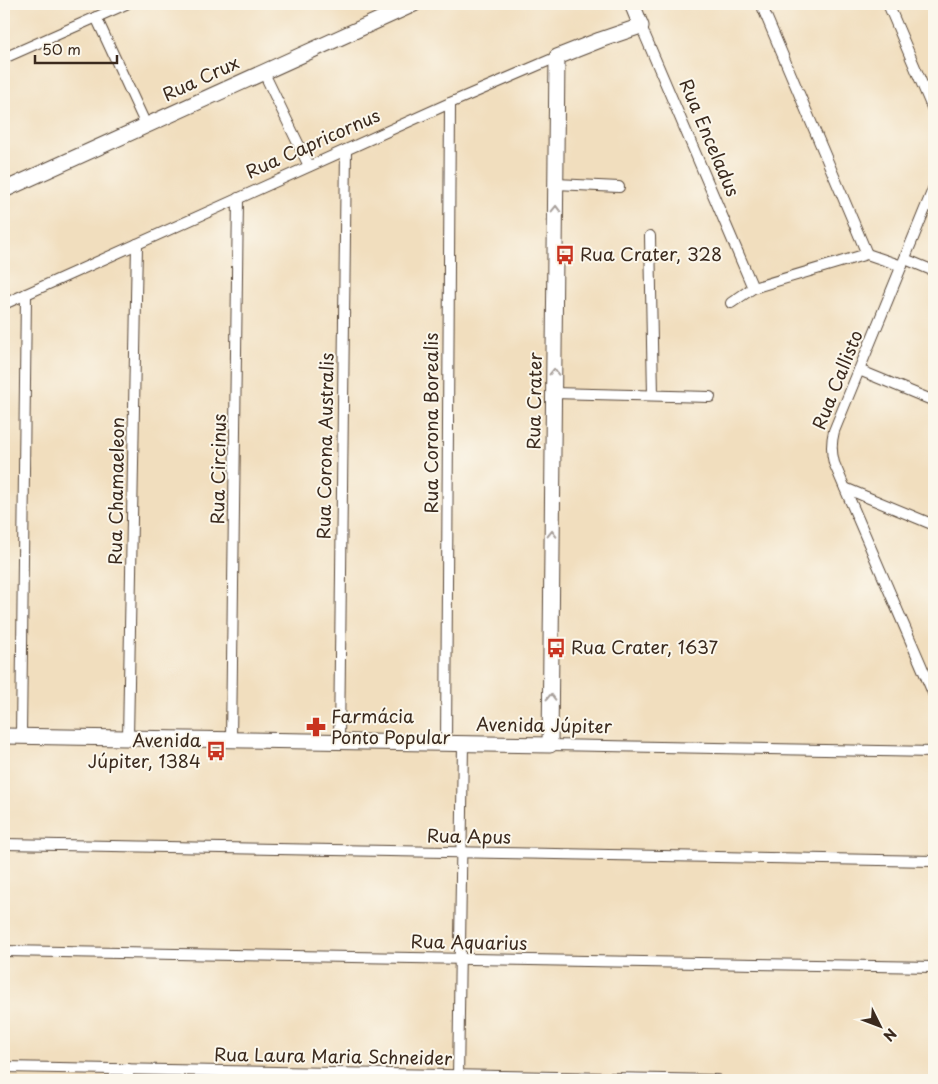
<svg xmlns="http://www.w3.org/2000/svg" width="938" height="1084" font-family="'Playpen Sans',sans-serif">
  <rect width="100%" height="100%" fill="#fbf7ec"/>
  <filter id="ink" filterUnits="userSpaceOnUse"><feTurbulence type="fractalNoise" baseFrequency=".02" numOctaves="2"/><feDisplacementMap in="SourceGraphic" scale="10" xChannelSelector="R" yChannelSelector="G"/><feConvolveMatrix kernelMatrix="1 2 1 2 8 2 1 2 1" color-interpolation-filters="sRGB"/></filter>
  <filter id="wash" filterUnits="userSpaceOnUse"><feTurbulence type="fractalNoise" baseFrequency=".0096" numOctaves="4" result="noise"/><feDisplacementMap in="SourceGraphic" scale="20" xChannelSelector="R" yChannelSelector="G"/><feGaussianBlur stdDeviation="1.12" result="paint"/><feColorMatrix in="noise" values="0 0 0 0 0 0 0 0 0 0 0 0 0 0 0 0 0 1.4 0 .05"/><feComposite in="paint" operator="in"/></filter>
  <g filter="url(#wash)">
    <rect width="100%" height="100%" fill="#f1debe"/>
  </g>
  <g filter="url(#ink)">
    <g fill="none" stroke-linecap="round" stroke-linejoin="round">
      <defs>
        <g id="street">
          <polyline points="761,4 867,254"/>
          <polyline points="888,4 934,112"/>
          <polyline points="96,17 146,125"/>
          <polyline points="641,26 753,288"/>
          <polyline points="4,58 126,4"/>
          <polyline points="263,71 309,166"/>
          <polyline points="556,184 619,187"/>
          <path d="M 934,187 L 834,431 C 831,443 831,451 834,463 L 934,695"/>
          <polyline points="650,236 653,395"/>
          <polyline points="905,259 934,271"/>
          <polyline points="731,303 753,288 867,254 902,266"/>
          <polyline points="4,304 450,103 557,57"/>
          <polyline points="859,370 934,401"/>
          <polyline points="553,393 710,397"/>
          <polyline points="845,488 934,525"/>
          <polyline points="21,736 26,294"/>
          <polyline points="128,738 137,244"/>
          <polyline points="231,740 238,198"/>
          <polyline points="339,742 346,150"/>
          <polyline points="446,744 450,103"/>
          <polyline points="550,745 934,752"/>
          <polyline points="4,844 934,861"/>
          <polyline points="4,951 934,967"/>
          <polyline points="4,1067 717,1080"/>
          <polyline points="128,1069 128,1080"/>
          <polyline points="458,1080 463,744"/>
        </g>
        <g id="secondary">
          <polyline points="4,190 414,4"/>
          <polyline points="4,736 550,745 557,57 600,40 641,26 632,4"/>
        </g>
      </defs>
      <use href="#street" stroke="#564536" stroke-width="12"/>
      <use href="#secondary" stroke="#564536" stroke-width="17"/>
      <use href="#street" stroke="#fff" stroke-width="10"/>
      <use href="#secondary" stroke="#fff" stroke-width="15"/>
    </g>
    <defs><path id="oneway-chevron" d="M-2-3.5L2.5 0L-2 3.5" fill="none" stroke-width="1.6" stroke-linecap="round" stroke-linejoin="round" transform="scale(1.25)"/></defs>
    <g stroke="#a79f9a">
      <use href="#oneway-chevron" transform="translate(556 209) rotate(-89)"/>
      <use href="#oneway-chevron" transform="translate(554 372) rotate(-89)"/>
      <use href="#oneway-chevron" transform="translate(552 534) rotate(-89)"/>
      <use href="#oneway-chevron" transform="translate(551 697) rotate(-89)"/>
    </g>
  </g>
  <defs>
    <symbol id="bus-bare" viewBox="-9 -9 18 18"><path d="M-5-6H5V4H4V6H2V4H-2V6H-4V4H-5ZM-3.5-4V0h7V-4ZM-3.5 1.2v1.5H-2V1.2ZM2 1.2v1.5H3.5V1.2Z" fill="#c8321e" stroke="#fbf7ec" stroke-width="2.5" paint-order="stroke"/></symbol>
    <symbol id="pharmacy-bare" viewBox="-9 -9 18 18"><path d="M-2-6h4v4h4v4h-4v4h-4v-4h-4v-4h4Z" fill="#c8321e" stroke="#fbf7ec" stroke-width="2.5" paint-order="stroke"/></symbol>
  </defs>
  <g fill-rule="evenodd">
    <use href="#bus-bare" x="551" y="241" width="28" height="28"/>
    <use href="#bus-bare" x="542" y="634" width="28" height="28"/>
    <use href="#pharmacy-bare" x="302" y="713" width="28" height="28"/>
    <use href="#bus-bare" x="202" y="737" width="28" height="28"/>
  </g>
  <g text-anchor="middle" stroke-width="4" stroke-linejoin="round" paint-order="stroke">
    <g font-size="18" fill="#3b2a1e" stroke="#fbf7ec">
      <text transform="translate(201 79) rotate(-25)" y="6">Rua Crux</text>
      <text transform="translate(709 138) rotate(67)" y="6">Rua Enceladus</text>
      <text transform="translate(313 144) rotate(-24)" y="6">Rua Capricornus</text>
      <text transform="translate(838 380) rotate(-68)" y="6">Rua Callisto</text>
      <text transform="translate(535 401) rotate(-89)" y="6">Rua Crater</text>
      <text transform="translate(432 423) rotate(-90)" y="6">Rua Corona Borealis</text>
      <text transform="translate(326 446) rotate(-89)" y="6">Rua Corona Australis</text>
      <text transform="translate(219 469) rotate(-89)" y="6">Rua Circinus</text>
      <text transform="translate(117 491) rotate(-89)" y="6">Rua Chamaeleon</text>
      <text transform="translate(544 726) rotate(1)" y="6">Avenida Júpiter</text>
      <text transform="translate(469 837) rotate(1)" y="6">Rua Apus</text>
      <text transform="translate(469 943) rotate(1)" y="6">Rua Aquarius</text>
      <text transform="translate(333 1057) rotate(1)" y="6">Rua Laura Maria Schneider</text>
    </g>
    <g font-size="18" fill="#3b2a1e" stroke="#fbf7ec" text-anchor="start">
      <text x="580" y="261">Rua Crater, 328</text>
      <text x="571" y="654">Rua Crater, 1637</text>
      <text x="331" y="723">Farmácia<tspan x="331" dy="21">Ponto Popular</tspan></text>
      <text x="201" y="747" text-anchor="end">Avenida<tspan x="201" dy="21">Júpiter, 1384</tspan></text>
    </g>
  </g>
  <rect width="938" height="1084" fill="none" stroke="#fbf7ec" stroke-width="20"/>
  <g transform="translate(880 1026) rotate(132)" stroke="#fbf7ec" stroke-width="4" paint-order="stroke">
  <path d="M0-4L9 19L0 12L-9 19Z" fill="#3b2a1e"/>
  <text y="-8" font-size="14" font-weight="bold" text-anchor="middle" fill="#3b2a1e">N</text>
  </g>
  <path d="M35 55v8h82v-8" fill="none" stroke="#3b2a1e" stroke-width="2.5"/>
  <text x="42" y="55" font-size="15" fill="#3b2a1e" stroke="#fbf7ec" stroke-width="4" paint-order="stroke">50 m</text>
</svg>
